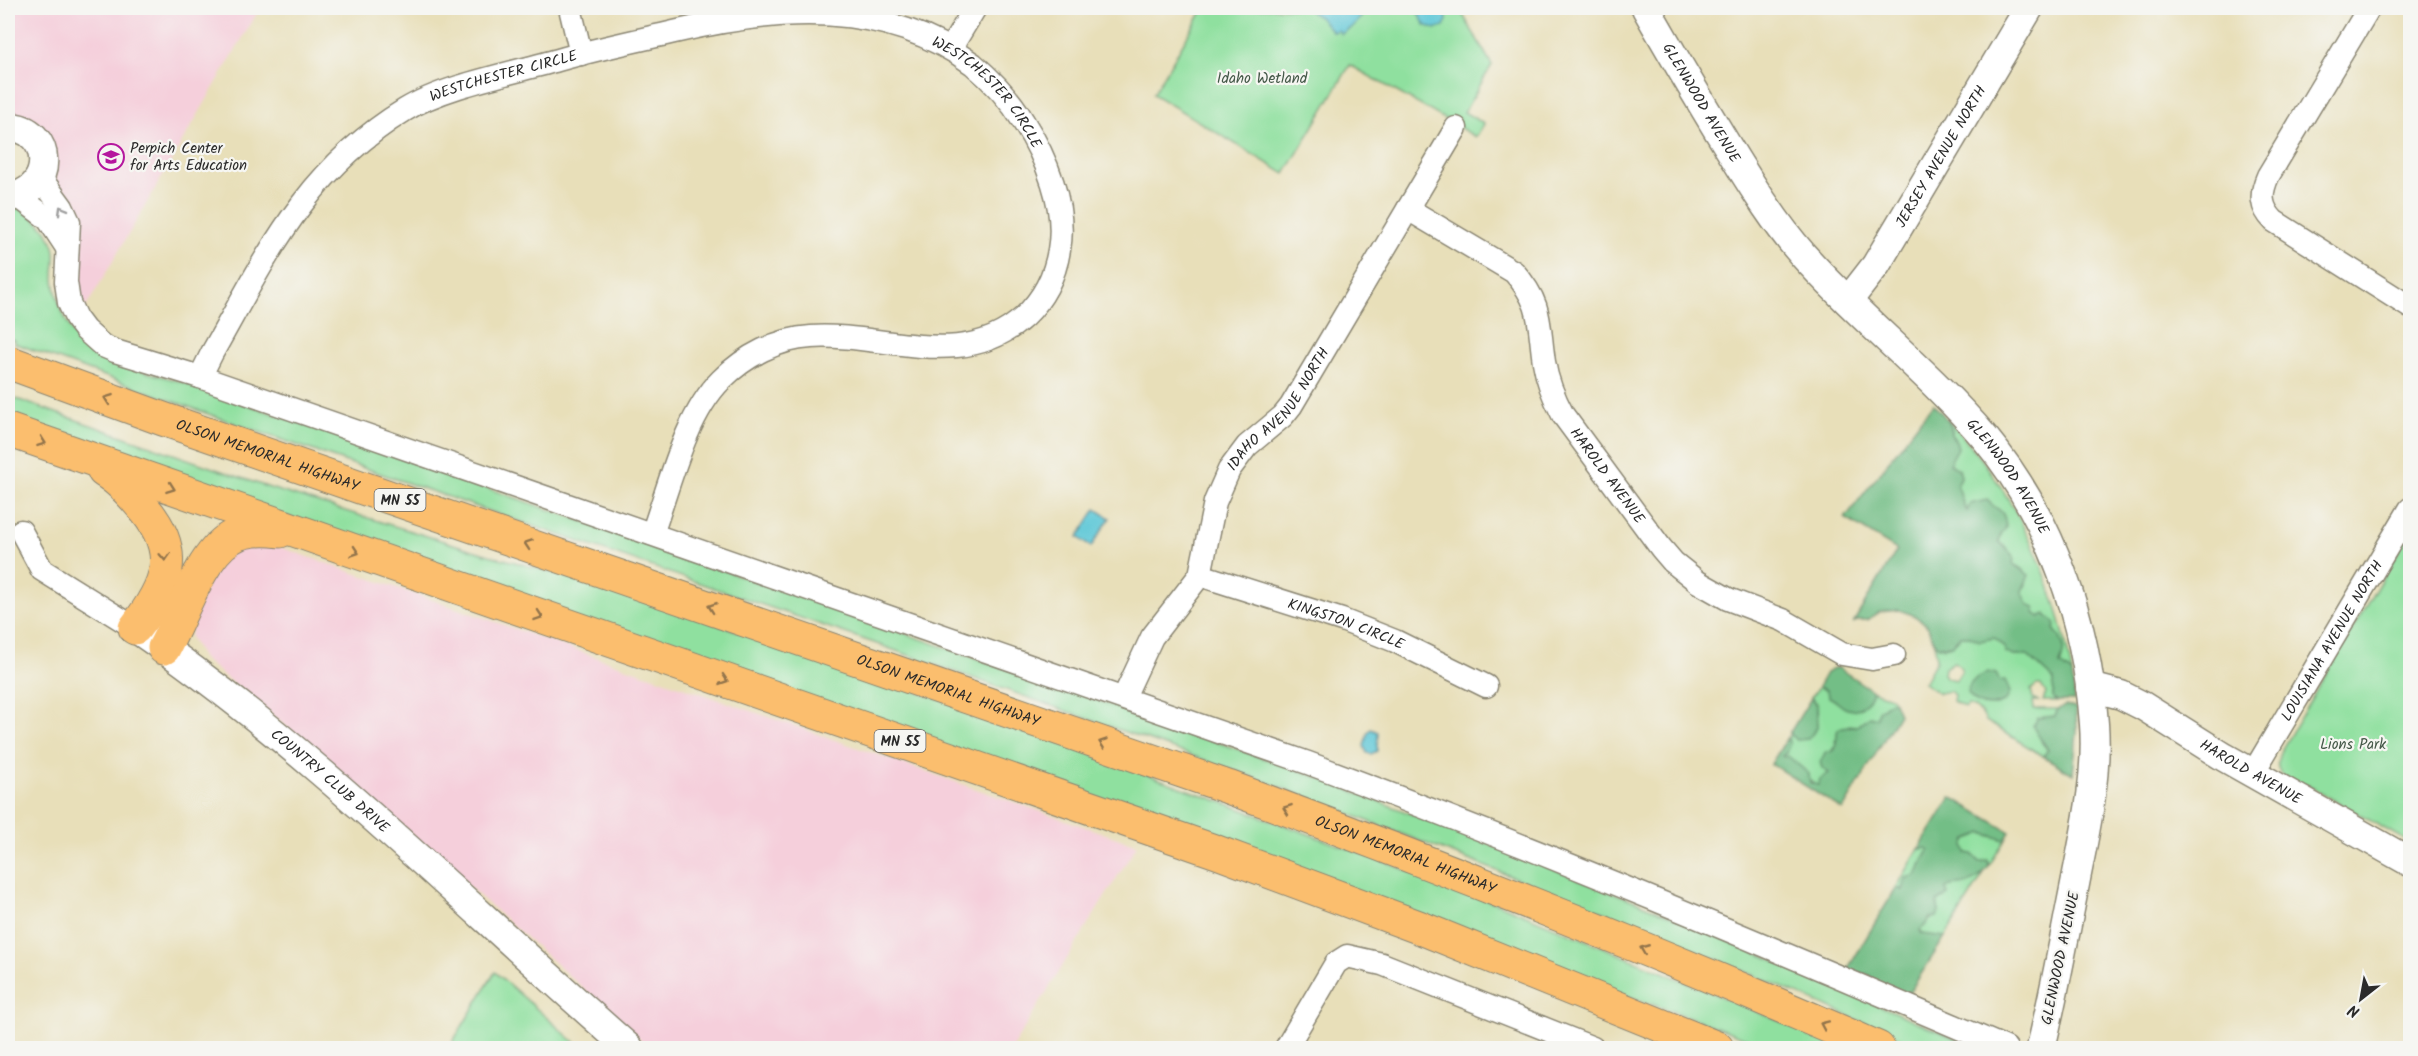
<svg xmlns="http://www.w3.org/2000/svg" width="2418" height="1056" font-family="Kalam,sans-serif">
  <rect width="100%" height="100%" fill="#f6f6f2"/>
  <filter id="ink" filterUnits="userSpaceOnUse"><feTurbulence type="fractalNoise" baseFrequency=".0167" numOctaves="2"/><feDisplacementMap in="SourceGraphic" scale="12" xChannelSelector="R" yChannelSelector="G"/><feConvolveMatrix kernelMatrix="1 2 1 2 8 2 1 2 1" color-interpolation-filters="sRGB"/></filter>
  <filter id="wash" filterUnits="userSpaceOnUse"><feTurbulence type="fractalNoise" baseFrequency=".008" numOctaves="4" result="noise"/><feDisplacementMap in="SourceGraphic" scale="24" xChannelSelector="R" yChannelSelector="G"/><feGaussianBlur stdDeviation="1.35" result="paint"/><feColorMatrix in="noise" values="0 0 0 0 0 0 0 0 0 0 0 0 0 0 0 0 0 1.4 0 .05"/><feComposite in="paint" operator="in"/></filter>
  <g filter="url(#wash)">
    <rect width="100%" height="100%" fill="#e8dfb9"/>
    <g fill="#f5cfdb">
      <polygon points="8,8 260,8 85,309 80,297 78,278 79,240 8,119"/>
      <polygon points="248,542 274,545 1137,845 1012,1048 650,1048 319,753 203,659 190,637 193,618 215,564"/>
    </g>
    <g fill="#8fe09f" stroke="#5d8665" stroke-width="1.5" fill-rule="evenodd">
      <polygon points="1204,8 1459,8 1492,65 1464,112 1484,124 1476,137 1350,65 1285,174 1153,94"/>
      <path d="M 19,208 C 33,216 47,228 53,244 C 58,256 53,268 54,280 C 57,306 70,336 91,352 C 107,364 127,367 146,372 C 161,376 176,380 191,385 L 1306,773 L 1640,903 L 1978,1048 L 1923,1048 L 1632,923 L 1267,782 L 874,643 L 236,424 L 14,343 L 14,340 L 8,338 L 8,209 Z"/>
      <polygon points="8,396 270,488 489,555 619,591 985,715 1504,906 1844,1048 1771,1048 1701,1021 1622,994 8,417"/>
      <path d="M 1947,419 C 2014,488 2056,579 2072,674 L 2060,665 C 2066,646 2055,630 2046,614 L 2040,617 L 2035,613 L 2034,608 L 2028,604 L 2022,594 L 2026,584 L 2024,570 L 2013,564 L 2014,557 L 1999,541 L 2001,534 L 1977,504 L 1967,511 C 1961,503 1962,494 1957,485 L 1961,477 L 1956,468 L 1949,464 L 1956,441 L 1952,436 L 1952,430 Z"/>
      <path d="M 2410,531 L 2410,843 L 2309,786 C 2286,780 2268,774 2283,747 Z"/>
      <path d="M 1961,636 L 1970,636 L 1980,641 L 1994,637 L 2014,656 L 2028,656 L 2054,680 L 2053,697 L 2057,701 L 2043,701 L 2046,693 L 2041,685 L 2036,685 L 2031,690 L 2033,698 L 2038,701 L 2033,701 L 2034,709 L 2058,709 L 2055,716 L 2049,718 L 2037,730 L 2042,743 L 2048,750 L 2043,756 L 1986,721 C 1983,714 1976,706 1968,705 L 1965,708 L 1953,701 L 1954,695 L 1950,691 L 1939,693 L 1924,683 L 1936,661 L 1935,644 C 1946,650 1955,645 1961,636 ZM 1954,662 L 1962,668 L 1961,672 L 1956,680 L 1947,678 L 1944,674 L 1945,668 Z"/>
      <path d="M 1818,687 L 1826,690 L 1852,710 L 1869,700 L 1873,691 L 1891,697 L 1894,702 C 1885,703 1879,709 1878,718 L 1864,720 L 1857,726 L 1849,725 L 1835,741 L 1836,744 L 1831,752 L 1830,773 L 1818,785 L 1814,785 L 1803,769 L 1782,755 L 1786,753 L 1789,734 L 1797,740 L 1818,723 L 1817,703 L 1811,698 Z"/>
      <polygon points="1982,833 2005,840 1989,866 1988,860 1980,862 1972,854 1966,853 1964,846 1967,839"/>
      <polygon points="1926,848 1929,850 1915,876 1906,879 1905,888 1899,890 1896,888 1919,849"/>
      <polygon points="1983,875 1945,937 1922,934 1920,930 1922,927 1939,912 1937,902 1944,898 1946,888 1952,884 1957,885"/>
      <polygon points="495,972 581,1048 449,1048"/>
    </g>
    <g fill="#73be86" stroke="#4f7458" stroke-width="1.5">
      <path d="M 1933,404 C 1941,413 1953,422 1952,436 L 1956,441 L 1958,448 L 1949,464 L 1959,469 L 1961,477 L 1957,485 C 1962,494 1961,504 1967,511 L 1970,504 L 1987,500 C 1998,513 2004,505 2006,528 L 2001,534 L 1999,541 L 2014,557 L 2013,564 L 2029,575 L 2022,591 L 2028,604 L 2035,609 L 2035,613 L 2040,617 L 2045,614 L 2056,624 L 2054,629 C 2066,644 2065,649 2060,665 L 2072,674 L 2075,701 L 2057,701 L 2053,697 L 2054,680 L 2028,656 L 2014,656 L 2006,653 L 2003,645 L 1994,638 L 1980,641 L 1970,636 L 1961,636 L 1951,645 L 1939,646 L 1935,644 L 1928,627 L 1921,620 L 1913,615 L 1899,610 L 1880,612 L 1867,620 L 1858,620 L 1853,623 L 1897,550 L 1845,518 Z"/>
      <path d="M 1837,667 L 1873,691 C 1870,702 1857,714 1845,708 C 1839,705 1836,700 1829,697 L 1826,690 L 1818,687 L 1826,673 Z"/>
      <path d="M 1987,672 L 1996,674 L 2000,681 L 2005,680 L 2010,692 L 2006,701 C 1991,709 1978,708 1968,693 C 1968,680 1978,679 1987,672 Z"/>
      <polygon points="1811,698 1817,706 1817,728 1808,739 1797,740 1789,734"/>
      <path d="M 1890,702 L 1894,702 L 1899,714 L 1843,810 L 1771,764 L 1787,738 L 1790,743 L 1786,753 L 1782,756 L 1785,757 L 1788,756 L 1809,774 L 1810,783 L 1818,785 L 1820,779 L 1829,773 L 1822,768 L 1820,762 L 1826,752 L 1831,752 L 1834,749 C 1842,732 1827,726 1857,726 L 1870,716 L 1877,718 L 1878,711 Z"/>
      <polygon points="2065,706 2076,708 2077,732 2073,774 2043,756 2048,750 2033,726 2038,718 2055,716 2058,709"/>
      <path d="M 1951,797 L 2010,832 L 2005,840 L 1983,833 L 1967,839 L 1964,846 L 1966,853 L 1972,854 L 1980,862 L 1988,860 L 1989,866 C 1984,875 1971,884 1960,885 C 1953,886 1952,884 1946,888 L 1948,895 L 1937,902 L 1939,912 L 1937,917 L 1930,918 L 1927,924 L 1920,930 L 1922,934 L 1945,937 L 1907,996 L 1873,981 L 1869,975 L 1847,970 L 1896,888 L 1903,890 L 1906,878 L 1916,875 L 1929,850 L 1926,848 L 1919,849 Z"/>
    </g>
    <g fill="#5dc7d7" stroke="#447981" stroke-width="1.5">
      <polygon points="1313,8 1368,8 1355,25 1341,34 1338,30 1333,32 1319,17 1310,12"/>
      <polygon points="1401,8 1445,8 1447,20 1444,26 1435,29 1425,25 1416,10 1404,11"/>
      <polygon points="1096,509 1110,518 1091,547 1078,537"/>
      <polygon points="1371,729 1378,732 1377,751 1371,754 1367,753 1364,746 1368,732"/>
    </g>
  </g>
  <g filter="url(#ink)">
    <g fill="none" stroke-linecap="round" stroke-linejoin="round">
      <defs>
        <g id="minor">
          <polyline points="570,8 581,54"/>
          <path d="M 2369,8 L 2268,176 C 2260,194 2260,207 2274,221 L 2410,307"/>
          <polyline points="952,46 975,8"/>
          <path d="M 40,177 L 62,207 L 69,222 L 66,282 L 69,303 L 76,318 L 85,330 L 103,346 L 115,351 L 200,377 L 1308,763 C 1544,851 1775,949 2006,1048"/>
          <polyline points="18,196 48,219 67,248"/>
          <path id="s1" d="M 1408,209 L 1514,272 C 1543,305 1538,322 1544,362 C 1547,381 1554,398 1563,415 L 1661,548 L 1673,562 L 1698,582 L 1728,599 L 1783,620 L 1842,654 L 1872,659 L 1894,655"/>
          <path id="s2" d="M 200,377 L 212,353 C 267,256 305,171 405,110 C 443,86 513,73 558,60 C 596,49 635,41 674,32 C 779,7 884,0 973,64 C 993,81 1010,99 1023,121 C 1046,157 1067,207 1059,250 C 1055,275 1043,299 1024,317 C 964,373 882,332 811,337 C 777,339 745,356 721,380 C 685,416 669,487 652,534"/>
          <polyline points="21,531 42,570 135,628"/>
          <path id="s3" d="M 1200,575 L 1342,620 L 1395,641 L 1486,686"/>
          <path id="s4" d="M 1124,697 L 1152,637 L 1200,575 L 1215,502 L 1229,470 L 1247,446 L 1283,416 L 1291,406 L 1456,128"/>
          <path id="s5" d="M 2253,773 L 2410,509"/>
          <polyline points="1286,1048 1336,963 1347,956 1382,964 1593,1048"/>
        </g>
        <g id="tertiary">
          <path id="s6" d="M 1646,8 C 1672,54 1700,101 1728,147 C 1751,184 1774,222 1803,255 C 1860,319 1929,372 1985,438 C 2051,517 2087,622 2094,724 C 2098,778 2085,832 2075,884 C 2064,939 2054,994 2041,1048"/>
          <path d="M 8,127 C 54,127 56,193 8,197"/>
          <path id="s7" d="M 1848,301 L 1876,265 L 2029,8"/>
          <path id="s8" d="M 135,628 C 314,750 466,906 629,1048"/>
          <path id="s9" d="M 2090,687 L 2121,695 L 2143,706 L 2224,757 L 2410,862"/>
        </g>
        <g id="trunk">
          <path id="s10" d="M 8,362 L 163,419 L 1228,787 C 1446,868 1664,954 1878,1048"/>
          <polyline points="8,430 1217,852 1421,928 1717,1048"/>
          <path d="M 104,471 C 118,479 130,492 141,505 C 182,551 169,584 135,628"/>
          <path d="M 164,648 C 181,618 200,556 230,538 C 244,529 264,529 280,531"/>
        </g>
      </defs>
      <use href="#minor" stroke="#8a8572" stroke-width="25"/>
      <use href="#tertiary" stroke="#8a8572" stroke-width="31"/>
      <use href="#trunk" stroke="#8a8572" stroke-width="35"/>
      <use href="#minor" stroke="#fff" stroke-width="22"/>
      <use href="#tertiary" stroke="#fff" stroke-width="28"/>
      <use href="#trunk" stroke="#fbbe6e" stroke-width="33"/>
    </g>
    <defs><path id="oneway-chevron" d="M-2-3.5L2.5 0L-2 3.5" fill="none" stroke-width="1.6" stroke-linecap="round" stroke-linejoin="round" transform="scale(1.5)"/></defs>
    <use stroke="#a0a0a0" href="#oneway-chevron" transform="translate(62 210) rotate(-120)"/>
    <g stroke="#93744c">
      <use href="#oneway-chevron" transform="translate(108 399) rotate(-160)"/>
      <use href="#oneway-chevron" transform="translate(42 442) rotate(20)"/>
      <use href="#oneway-chevron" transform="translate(171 488) rotate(20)"/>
      <use href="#oneway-chevron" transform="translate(528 544) rotate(-161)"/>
      <use href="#oneway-chevron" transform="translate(355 552) rotate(19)"/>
      <use href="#oneway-chevron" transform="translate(165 557) rotate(87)"/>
      <use href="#oneway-chevron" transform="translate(712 607) rotate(-161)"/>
      <use href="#oneway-chevron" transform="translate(539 616) rotate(19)"/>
      <use href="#oneway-chevron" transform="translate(724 680) rotate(19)"/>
      <use href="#oneway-chevron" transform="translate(1103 743) rotate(-161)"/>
      <use href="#oneway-chevron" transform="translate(1287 809) rotate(-160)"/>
      <use href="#oneway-chevron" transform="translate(1644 949) rotate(-158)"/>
      <use href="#oneway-chevron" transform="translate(1824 1025) rotate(-156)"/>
    </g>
  </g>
  <defs>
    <symbol id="school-ring" viewBox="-11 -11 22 22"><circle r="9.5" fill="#f6f6f2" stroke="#b5179e" stroke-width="1.5"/><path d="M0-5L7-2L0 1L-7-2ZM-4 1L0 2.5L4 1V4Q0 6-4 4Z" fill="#b5179e"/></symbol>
  </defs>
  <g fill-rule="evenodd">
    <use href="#school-ring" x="96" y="142" width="30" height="30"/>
  </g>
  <g text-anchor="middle" stroke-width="4.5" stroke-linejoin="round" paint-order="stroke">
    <g fill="#f6f6f2" stroke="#686867" stroke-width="1.5">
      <rect x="374.5" y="489" width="51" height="22" rx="4.5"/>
      <rect x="874.5" y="730" width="51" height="22" rx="4.5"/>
    </g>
    <g font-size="14" font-weight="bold" fill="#2b2b2b">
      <text x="400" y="505">MN 55</text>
      <text x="900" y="746">MN 55</text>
    </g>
    <g font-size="15" fill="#2b2b2b" stroke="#f6f6f2">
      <text dy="5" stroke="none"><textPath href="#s2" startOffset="446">WESTCHESTER CIRCLE</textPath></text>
      <text dy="5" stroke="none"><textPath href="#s2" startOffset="963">WESTCHESTER CIRCLE</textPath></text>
      <text dy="5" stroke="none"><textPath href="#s6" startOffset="110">GLENWOOD AVENUE</textPath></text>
      <text dy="5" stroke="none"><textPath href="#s7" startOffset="172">JERSEY AVENUE NORTH</textPath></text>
      <text dy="5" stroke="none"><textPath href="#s4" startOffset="333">IDAHO AVENUE NORTH</textPath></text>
      <text dy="5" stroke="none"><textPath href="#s10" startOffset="276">OLSON MEMORIAL HIGHWAY</textPath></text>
      <text dy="5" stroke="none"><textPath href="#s1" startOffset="352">HAROLD AVENUE</textPath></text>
      <text dy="5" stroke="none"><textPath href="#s6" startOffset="596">GLENWOOD AVENUE</textPath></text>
      <text dy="5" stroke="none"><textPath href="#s3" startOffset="154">KINGSTON CIRCLE</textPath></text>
      <text dy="5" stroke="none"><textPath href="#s5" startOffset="154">LOUISIANA AVENUE NORTH</textPath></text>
      <text dy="5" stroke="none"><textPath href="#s10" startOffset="996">OLSON MEMORIAL HIGHWAY</textPath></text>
      <text dy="5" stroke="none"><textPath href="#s9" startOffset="183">HAROLD AVENUE</textPath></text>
      <text dy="5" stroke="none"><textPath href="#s8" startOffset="248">COUNTRY CLUB DRIVE</textPath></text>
      <text dy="5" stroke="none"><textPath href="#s10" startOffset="1482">OLSON MEMORIAL HIGHWAY</textPath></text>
      <text transform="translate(2060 958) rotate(-78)" y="5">GLENWOOD AVENUE</text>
    </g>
    <g font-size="15" fill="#445848" stroke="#f6f6f2">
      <text x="1262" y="83">Idaho Wetland</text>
      <text x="2353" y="749">Lions Park</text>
    </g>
    <g font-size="15" fill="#2b2b2b" stroke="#f6f6f2" text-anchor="start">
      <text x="130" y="153">Perpich Center<tspan x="130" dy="17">for Arts Education</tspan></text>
    </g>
  </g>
  <rect width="2418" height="1056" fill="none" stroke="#f6f6f2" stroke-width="30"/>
  <g transform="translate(2361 999) rotate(211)" stroke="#f6f6f2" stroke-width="4.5" paint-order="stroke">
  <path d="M0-4.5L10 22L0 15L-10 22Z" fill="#2b2b2b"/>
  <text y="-9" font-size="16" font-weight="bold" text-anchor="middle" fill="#2b2b2b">N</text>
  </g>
</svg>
